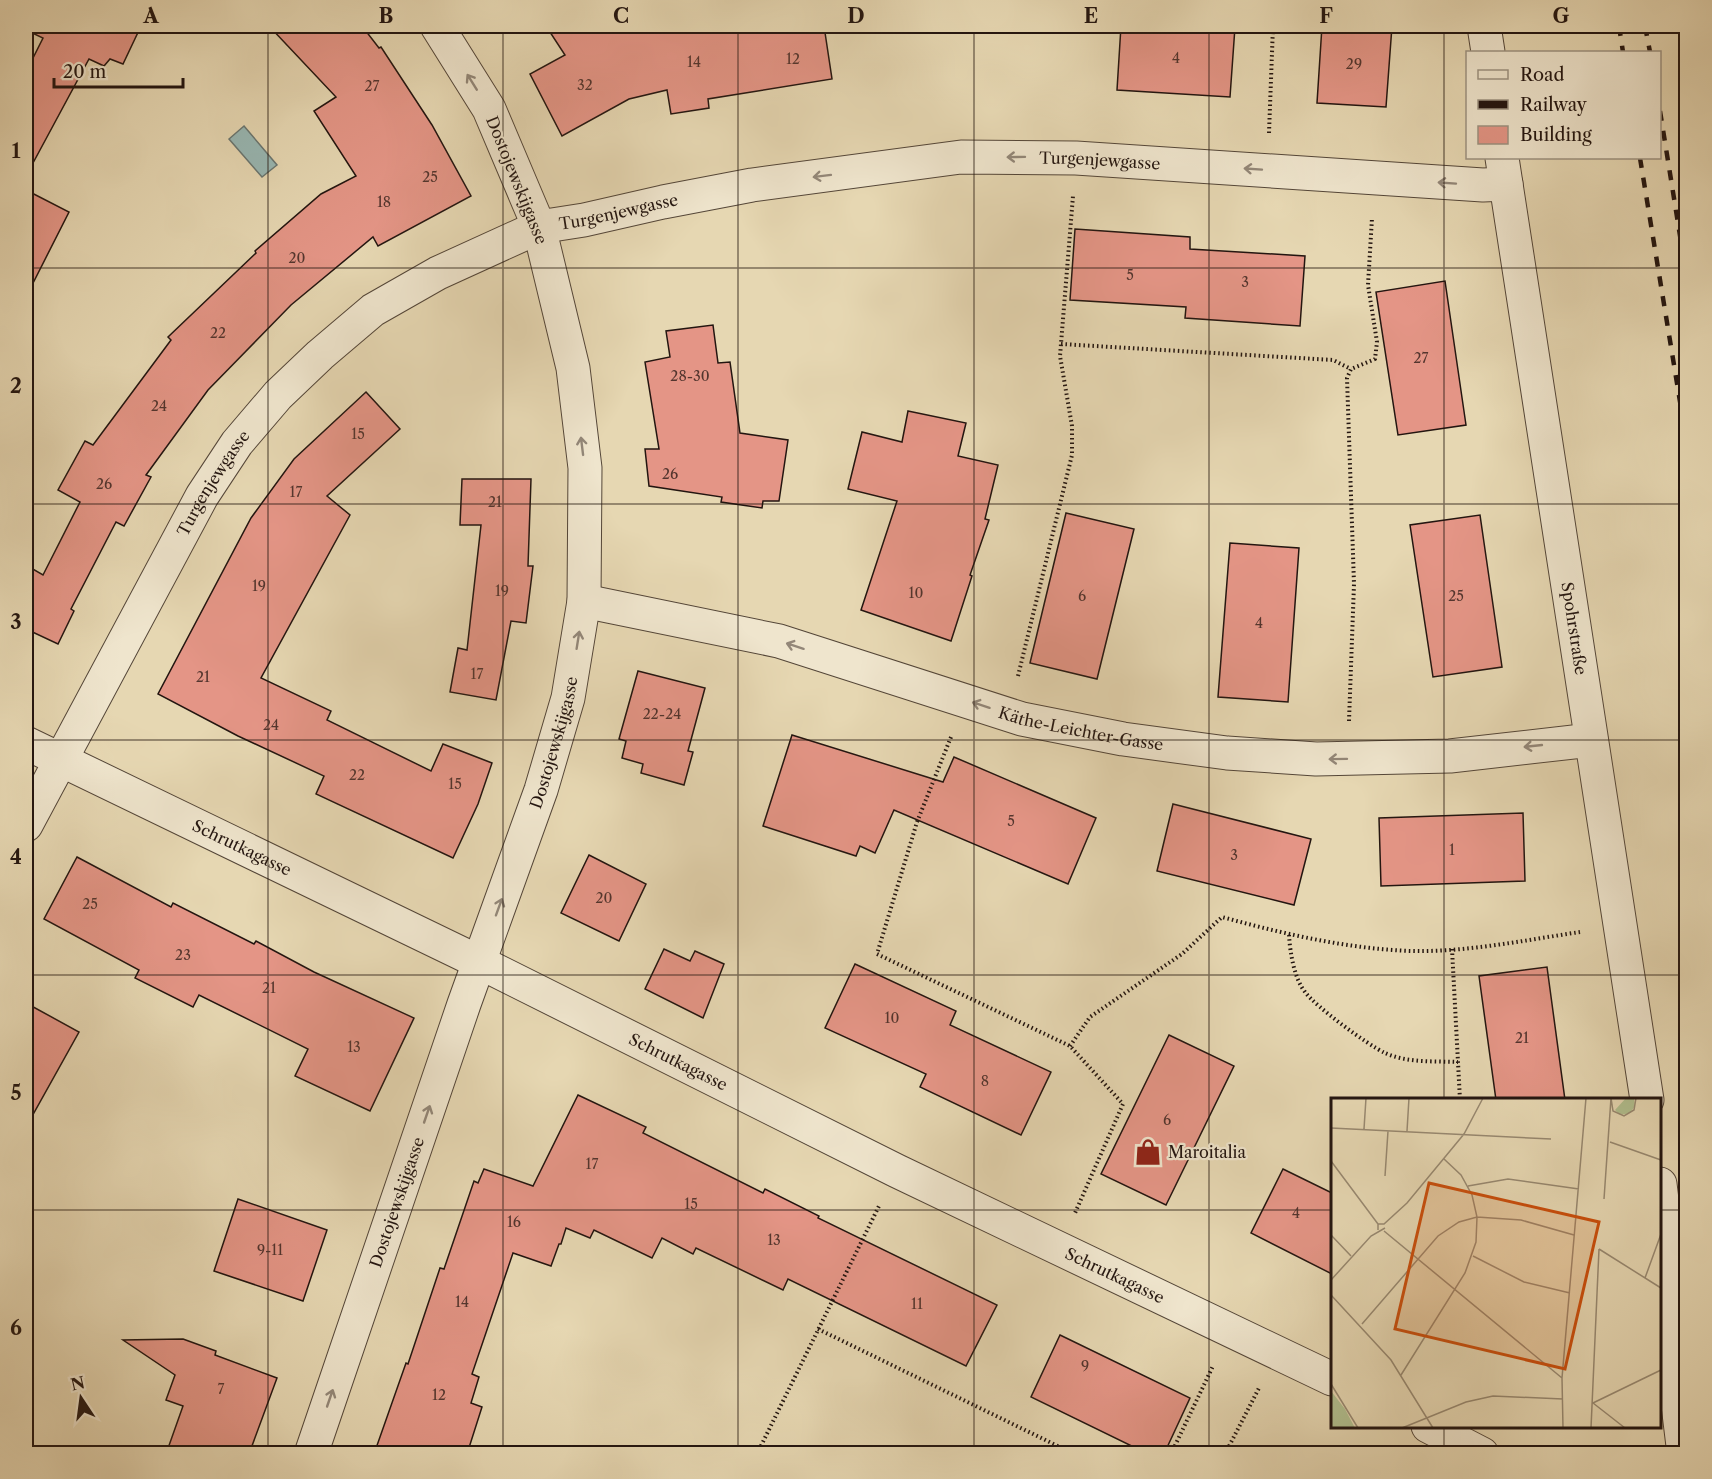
<svg xmlns="http://www.w3.org/2000/svg" width="1712" height="1479" font-family="'Libre Caslon Text',serif">
  <rect width="100%" height="100%" fill="#e6d7b2"/>
  <filter id="stains"><feTurbulence type="fractalNoise" baseFrequency=".00333" numOctaves="4"/><feColorMatrix values="0 0 0 0 .2 0 0 0 0 .09 0 0 0 0 .02 0 0 0 .5 -.17"/></filter>
  <radialGradient id="worn" r=".72"><stop offset=".6" stop-color="#630" stop-opacity="0"/><stop offset="1" stop-color="#630" stop-opacity=".3"/></radialGradient>
  <polygon fill="#99b8b4" stroke="#6a7772" stroke-width="1.5" points="244,126 277,165 262,177 229,139"/>
  <g fill="#e49586" stroke="#231510" stroke-width="1.5">
    <polygon points="26,26 141,26 123,64 110,59 104,66 89,59 26,176 26,72 43,38 26,30"/>
    <polygon points="269,26 362,26 379,48 381,47 432,125 471,196 378,246 373,237 291,305 208,390 146,475 151,477 124,526 116,522 71,609 74,611 58,644 26,629 26,565 43,575 80,502 58,490 85,441 93,445 171,340 168,337 256,253 255,251 321,194 356,176 314,111 336,97"/>
    <polygon points="546,26 824,26 832,79 708,99 709,108 671,114 667,90 629,99 562,136 530,74 565,55"/>
    <polygon points="1121,26 1235,27 1230,97 1117,90"/>
    <polygon points="1322,26 1392,26 1386,107 1317,103"/>
    <polygon points="26,190 69,212 26,297"/>
    <polygon points="1075,229 1190,237 1190,249 1305,256 1300,326 1185,318 1186,307 1070,300"/>
    <polygon points="1445,281 1466,425 1398,435 1376,292"/>
    <polygon points="713,325 718,363 730,362 740,433 788,440 779,501 763,501 762,508 721,502 722,497 649,486 645,449 659,449 645,362 670,357 666,331"/>
    <polygon points="366,392 400,429 327,496 350,515 261,678 331,711 327,720 431,771 443,744 492,763 478,804 453,858 316,794 324,776 238,736 158,694 251,518 294,459"/>
    <polygon points="908,411 966,423 958,456 998,465 985,519 989,520 970,575 972,576 951,641 861,610 897,501 848,489 862,432 902,442"/>
    <polygon points="462,479 531,479 528,566 533,566 526,623 511,621 496,700 450,692 458,648 467,650 481,525 460,525"/>
    <polygon points="1066,513 1134,529 1097,679 1030,663"/>
    <polygon points="1480,515 1502,667 1433,677 1410,525"/>
    <polygon points="1230,543 1299,548 1288,702 1218,697"/>
    <polygon points="638,671 705,688 688,751 693,752 684,785 641,773 643,764 622,758 626,741 619,739"/>
    <polygon points="792,735 943,782 954,757 1096,818 1068,884 894,810 875,853 860,846 856,856 763,826"/>
    <polygon points="1173,804 1311,839 1294,905 1157,871"/>
    <polygon points="1523,813 1525,881 1381,886 1379,818"/>
    <polygon points="589,855 646,884 619,941 561,913"/>
    <polygon points="77,857 171,907 173,903 254,944 256,941 314,972 414,1018 370,1111 295,1076 308,1049 199,995 193,1007 135,978 139,970 44,919"/>
    <polygon points="664,949 690,961 695,951 724,964 703,1018 645,989"/>
    <polygon points="855,964 956,1011 950,1025 1051,1072 1021,1135 920,1087 926,1074 825,1028"/>
    <polygon points="1547,967 1565,1100 1496,1100 1479,976"/>
    <polygon points="26,1003 79,1032 26,1127"/>
    <polygon points="1169,1035 1234,1066 1166,1205 1101,1174"/>
    <polygon points="578,1095 646,1127 643,1133 763,1193 765,1189 819,1216 818,1218 997,1305 966,1366 788,1279 783,1290 696,1248 693,1254 662,1238 652,1258 594,1230 590,1238 566,1228 561,1244 559,1244 551,1266 513,1253 472,1374 479,1377 471,1403 482,1407 467,1454 374,1454 406,1363 408,1364 440,1268 444,1269 474,1181 478,1183 484,1169 533,1186"/>
    <polygon points="1283,1169 1332,1193 1332,1274 1251,1233"/>
    <polygon points="238,1199 327,1230 303,1301 214,1271"/>
    <polygon points="1060,1335 1190,1398 1164,1454 1148,1454 1031,1397"/>
    <polygon points="183,1339 216,1351 215,1355 277,1378 249,1454 166,1454 183,1406 166,1400 175,1375 123,1340"/>
  </g>
  <g fill="none" stroke-linecap="round" stroke-linejoin="round">
    <defs>
      <g id="minor">
        <polyline points="1484,26 1488,52"/>
        <path id="s1" d="M 1502,158 L 1647,1100"/>
        <path id="s2" d="M 584,601 L 779,641 L 1022,719 L 1123,739 L 1227,753 L 1316,759 L 1450,756 L 1591,740"/>
        <path id="s3" d="M 26,825 L 202,496 L 237,443 L 278,395 L 320,355 L 373,310 L 438,273 L 539,227 L 584,220 L 663,202 L 752,185 L 961,157 L 1076,158 L 1483,185 L 1506,184"/>
        <polyline points="1660,1184 1664,1216 1666,1307 1684,1454"/>
        <path id="s4" d="M 311,1454 L 464,1004 L 541,790 L 568,698 L 584,601 L 585,468 L 573,368 L 539,227 L 489,109 L 437,26"/>
      </g>
      <g id="tertiary">
        <path id="s5" d="M 26,743 L 479,962 L 897,1171 L 1332,1379"/>
        <polyline points="1428,1426 1482,1454"/>
      </g>
    </defs>
    <use href="#minor" stroke="#544638" stroke-width="35"/>
    <use href="#tertiary" stroke="#544638" stroke-width="35"/>
    <g stroke="#231510" stroke-width="4" stroke-dasharray="1.5 3" stroke-linecap="butt">
      <polyline points="1269,133 1273,26"/>
      <polyline points="1061,344 1333,360 1351,369"/>
      <polyline points="1018,676 1072,455 1072,426 1060,356 1073,196"/>
      <polyline points="1349,721 1354,584 1347,378 1351,369 1375,359 1377,342 1368,285 1372,218"/>
      <polyline points="951,737 917,822 877,954 1070,1046 1123,1104 1075,1213"/>
      <path d="M 1289,935 C 1290,952 1294,978 1305,992 C 1316,1007 1368,1045 1385,1053 C 1407,1063 1434,1061 1458,1062"/>
      <polyline points="1452,949 1460,1100"/>
      <path d="M 1070,1046 L 1090,1017 L 1182,954 L 1222,917 C 1277,932 1335,946 1393,950 C 1454,955 1519,941 1580,932"/>
      <polyline points="818,1329 1074,1454"/>
      <polyline points="757,1454 879,1206"/>
      <polyline points="1171,1454 1213,1366"/>
      <polyline points="1225,1454 1259,1388"/>
    </g>
    <use href="#minor" stroke="#efe5cd" stroke-width="33"/>
    <use href="#tertiary" stroke="#efe5cd" stroke-width="33"/>
    <g stroke="#231510" stroke-width="4.5" stroke-dasharray="10 10" stroke-linecap="butt">
      <polyline points="1619,26 1623,52"/>
      <polyline points="1645,26 1650,52"/>
      <polyline points="1660,111 1686,273"/>
      <polyline points="1640,158 1686,438"/>
    </g>
  </g>
  <defs><path id="oneway-shaft" d="M-6 0H5M1.5-3L5.5 0L1.5 3" fill="none" stroke-width="1.6" stroke-linecap="round" stroke-linejoin="round" transform="scale(1.5)"/></defs>
  <g stroke="#938778">
    <use href="#oneway-shaft" transform="translate(472 82) rotate(-122)"/>
    <use href="#oneway-shaft" transform="translate(1016 157) rotate(179)"/>
    <use href="#oneway-shaft" transform="translate(1253 169) rotate(-176)"/>
    <use href="#oneway-shaft" transform="translate(822 176) rotate(173)"/>
    <use href="#oneway-shaft" transform="translate(1447 183) rotate(-176)"/>
    <use href="#oneway-shaft" transform="translate(582 446) rotate(-97)"/>
    <use href="#oneway-shaft" transform="translate(578 640) rotate(-81)"/>
    <use href="#oneway-shaft" transform="translate(795 646) rotate(-162)"/>
    <use href="#oneway-shaft" transform="translate(981 705) rotate(-162)"/>
    <use href="#oneway-shaft" transform="translate(1533 746) rotate(174)"/>
    <use href="#oneway-shaft" transform="translate(1338 759) rotate(179)"/>
    <use href="#oneway-shaft" transform="translate(499 907) rotate(-70)"/>
    <use href="#oneway-shaft" transform="translate(427 1114) rotate(-71)"/>
    <use href="#oneway-shaft" transform="translate(330 1398) rotate(-71)"/>
  </g>
  <path fill="none" stroke="#231510" stroke-width="1.5" stroke-opacity="0.55" d="M 268,26 L 268,1454M 503,26 L 503,1454M 738,26 L 738,1454M 974,26 L 974,1454M 1209,26 L 1209,1454M 1444,26 L 1444,1100M 26,268 L 1686,268M 26,504 L 1686,504M 26,740 L 1686,740M 26,975 L 1686,975M 26,1210 L 1332,1210M 1660,1210 L 1686,1210M 1444,1426 L 1444,1454"/>
  <defs>
    <symbol id="shop-bare" viewBox="-9 -9 18 18"><path d="M-5-2.5h2.3a2.7 3.5 0 0 1 5.4 0H5L5.5 6h-11ZM-1.5-2.5h3a1.5 2.3 0 0 0-3 0Z" fill="#8f2418" stroke="#efe5cd" stroke-width="2.5" paint-order="stroke"/></symbol>
  </defs>
  <g fill-rule="evenodd">
    <use href="#shop-bare" x="1129" y="1133" width="38" height="38"/>
  </g>
  <g text-anchor="middle" stroke-width="4.5" stroke-linejoin="round" paint-order="stroke">
    <g font-size="14" fill="#53352e">
      <text x="1176" y="63">4</text>
      <text x="793" y="64">12</text>
      <text x="694" y="67">14</text>
      <text x="1354" y="69">29</text>
      <text x="585" y="90">32</text>
      <text x="372" y="91">27</text>
      <text x="430" y="182">25</text>
      <text x="384" y="207">18</text>
      <text x="297" y="263">20</text>
      <text x="1130" y="280">5</text>
      <text x="1245" y="287">3</text>
      <text x="218" y="338">22</text>
      <text x="1421" y="363">27</text>
      <text x="690" y="381">28-30</text>
      <text x="159" y="411">24</text>
      <text x="358" y="439">15</text>
      <text x="670" y="479">26</text>
      <text x="104" y="489">26</text>
      <text x="296" y="497">17</text>
      <text x="495" y="507">21</text>
      <text x="259" y="591">19</text>
      <text x="502" y="596">19</text>
      <text x="916" y="598">10</text>
      <text x="1082" y="601">6</text>
      <text x="1456" y="601">25</text>
      <text x="1259" y="628">4</text>
      <text x="477" y="679">17</text>
      <text x="203" y="682">21</text>
      <text x="662" y="719">22-24</text>
      <text x="271" y="730">24</text>
      <text x="357" y="780">22</text>
      <text x="455" y="789">15</text>
      <text x="1011" y="826">5</text>
      <text x="1452" y="855">1</text>
      <text x="1234" y="860">3</text>
      <text x="604" y="903">20</text>
      <text x="90" y="909">25</text>
      <text x="183" y="960">23</text>
      <text x="269" y="993">21</text>
      <text x="892" y="1023">10</text>
      <text x="1522" y="1043">21</text>
      <text x="354" y="1052">13</text>
      <text x="985" y="1086">8</text>
      <text x="1167" y="1125">6</text>
      <text x="592" y="1169">17</text>
      <text x="691" y="1209">15</text>
      <text x="1296" y="1218">4</text>
      <text x="514" y="1227">16</text>
      <text x="774" y="1245">13</text>
      <text x="270" y="1255">9-11</text>
      <text x="462" y="1307">14</text>
      <text x="917" y="1309">11</text>
      <text x="1085" y="1371">9</text>
      <text x="221" y="1394">7</text>
      <text x="439" y="1400">12</text>
    </g>
    <g font-size="16" fill="#231510" stroke="#efe5cd">
      <text dy="6" stroke="none"><textPath href="#s3" startOffset="1380">Turgenjewgasse</textPath></text>
      <text transform="translate(517 180) rotate(68)" y="6">Dostojewskijgasse</text>
      <text dy="6" stroke="none"><textPath href="#s3" startOffset="894">Turgenjewgasse</textPath></text>
      <text dy="6" stroke="none"><textPath href="#s3" startOffset="390">Turgenjewgasse</textPath></text>
      <text dy="6" stroke="none"><textPath href="#s1" startOffset="476">Spohrstraße</textPath></text>
      <text dy="6" stroke="none"><textPath href="#s2" startOffset="514">Käthe-Leichter-Gasse</textPath></text>
      <text dy="6" stroke="none"><textPath href="#s4" startOffset="752">Dostojewskijgasse</textPath></text>
      <text dy="6" stroke="none"><textPath href="#s5" startOffset="240">Schrutkagasse</textPath></text>
      <text dy="6" stroke="none"><textPath href="#s5" startOffset="726">Schrutkagasse</textPath></text>
      <text dy="6" stroke="none"><textPath href="#s4" startOffset="266">Dostojewskijgasse</textPath></text>
      <text dy="6" stroke="none"><textPath href="#s5" startOffset="1212">Schrutkagasse</textPath></text>
    </g>
    <g font-size="16" fill="#231510" stroke="#efe5cd" text-anchor="start">
      <text x="1168" y="1158">Maroitalia</text>
    </g>
  </g>
  <g transform="translate(1331 1098)">
    <rect width="330" height="330" fill="#e6d7b2"/>
    <path d="M 295,0 L 303,0 L 304,8 L 299,15 L 289,17 L 284,12 ZM 0,293 L 14,311 L 24,330 L 0,330 Z" fill="#b1bf8f"/>
    <path fill="none" stroke="#988971" stroke-width="1.5" d="M 280,0 L 282,13 L 293,18 L 303,12 L 305,0M 0,30 L 220,41M 33,31 L 35,0M 76,33 L 78,0M 279,44 L 330,62M 0,63 L 47,126M 54,78 L 57,33M 137,88 L 177,81 L 248,91M 273,101 L 280,0M 47,132 L 47,126 L 53,126 L 76,105 L 133,36 L 152,0M 53,133 L 231,280M 0,137 L 20,158M 268,151 L 330,190M 142,158 L 193,184 L 239,195M 314,180 L 330,136M 0,182 L 40,138 L 54,130M 0,197 L 60,262 L 102,330M 31,226 L 107,138 L 128,124 L 146,119 L 190,122 L 243,137M 70,277 L 134,175 L 145,144 L 146,119 L 141,97 L 130,77 L 113,61M 0,286 L 27,330M 71,330 L 135,304 L 162,298 L 232,301M 232,330 L 231,280 L 255,0M 260,330 L 268,151M 294,330 L 262,305 L 330,272"/>
    <path fill="#ca4f0d" fill-opacity="0.15" stroke="#ca4f0d" stroke-width="3" d="M 98,85 L 268,124 L 234,271 L 64,231 Z"/>
    <rect width="330" height="330" fill="none" stroke="#231510" stroke-width="3"/>
  </g>
  <rect width="1712" height="1479" fill="none" stroke="#e6d7b2" stroke-width="66"/>
  <rect x="1466" y="51" width="195" height="108" fill="#efe5cd" stroke="#9d9281" stroke-width="1.5"/>
  <rect x="1478" y="70" width="30" height="9" fill="#efe5cd" stroke="#9d9281" stroke-width="1.5"/>
  <text x="1520" y="81" font-size="18" fill="#231510">Road</text>
  <rect x="1478" y="100" width="30" height="9" fill="#231510" stroke="#9d9281" stroke-width="1.5"/>
  <text x="1520" y="111" font-size="18" fill="#231510">Railway</text>
  <rect x="1478" y="126" width="30" height="18" fill="#e49586" stroke="#9d9281" stroke-width="1.5"/>
  <text x="1520" y="141" font-size="18" fill="#231510">Building</text>
  <g transform="translate(81 1398) rotate(347)" stroke="#efe5cd" stroke-width="4.5" paint-order="stroke">
  <path d="M0-4.5L10 22L0 15L-10 22Z" fill="#231510"/>
  <text y="-9" font-size="16" font-weight="bold" text-anchor="middle" fill="#231510">N</text>
  </g>
  <path d="M54 78v9h129v-9" fill="none" stroke="#231510" stroke-width="3"/>
  <text x="63" y="78" font-size="18" fill="#231510" stroke="#efe5cd" stroke-width="4.5" paint-order="stroke">20 m</text>
  <rect x="33" y="33" width="1646" height="1413" fill="none" stroke="#231510" stroke-width="2"/>
  <g font-size="20" text-anchor="middle" font-weight="bold" fill="#231510">
    <text x="151" y="23">A</text>
    <text x="386" y="23">B</text>
    <text x="621" y="23">C</text>
    <text x="856" y="23">D</text>
    <text x="1091" y="23">E</text>
    <text x="1326" y="23">F</text>
    <text x="1561" y="23">G</text>
    <text x="16" y="158">1</text>
    <text x="16" y="393">2</text>
    <text x="16" y="629">3</text>
    <text x="16" y="864">4</text>
    <text x="16" y="1100">5</text>
    <text x="16" y="1335">6</text>
  </g>
  <rect width="100%" height="100%" filter="url(#stains)"/>
  <rect width="100%" height="100%" fill="url(#worn)"/>
</svg>
